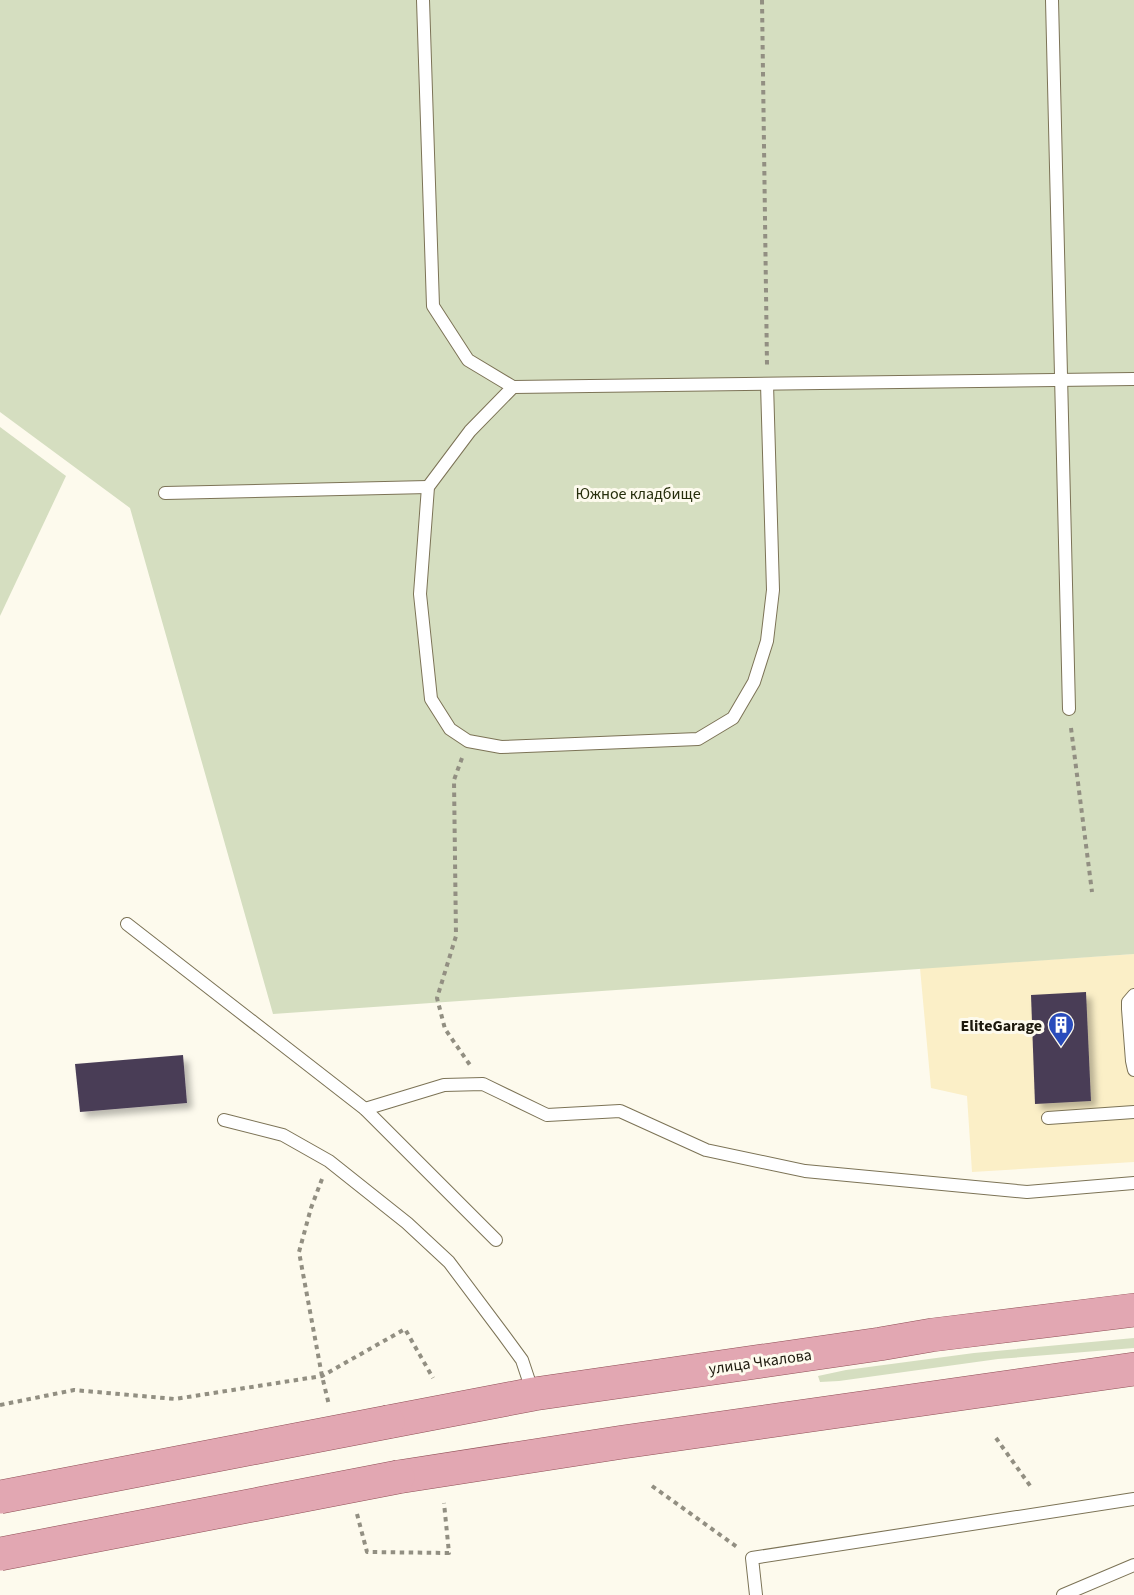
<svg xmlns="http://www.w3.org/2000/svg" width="1134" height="1595" font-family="'Source Sans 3',sans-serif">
  <defs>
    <filter id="shadow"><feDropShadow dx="5.5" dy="5.5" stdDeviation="3" flood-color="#0004"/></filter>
  </defs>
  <rect width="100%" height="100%" fill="#fdfaed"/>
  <polygon fill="#fbefc7" points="1134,954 1134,1162 972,1172 967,1096 931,1088 920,968"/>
  <g fill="#d5dec0">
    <polygon points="0,0 1134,0 1134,954 273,1014 130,508 0,412"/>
    <polygon points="0,427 66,476 0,616"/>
    <polygon points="1134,1338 1134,1348 998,1359 839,1381 820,1382 818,1376 846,1370 974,1353"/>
  </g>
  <g fill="#4a3e57" filter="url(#shadow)">
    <polygon points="1086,992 1091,1101 1035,1104 1031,995"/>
    <polygon points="183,1055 187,1103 80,1112 75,1064"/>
  </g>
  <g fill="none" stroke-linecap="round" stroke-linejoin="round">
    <defs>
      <g id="lane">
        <polyline points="423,0 433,306 468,360 513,387 470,431 428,487 420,594 431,699 450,729 468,741 501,747 698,739 733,718 754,682 767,641 773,590 767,384"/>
        <polyline points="1052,0 1069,709"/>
        <polyline points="513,387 1134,379"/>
        <polyline points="165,493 428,487"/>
        <polyline points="127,924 365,1109 496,1240"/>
        <polyline points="1134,995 1128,1002 1128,1009 1132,1061 1134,1070"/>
        <polyline points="365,1109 444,1085 483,1084 547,1115 620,1111 706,1150 805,1171 1027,1192 1134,1183"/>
        <polyline points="1048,1118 1134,1112"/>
        <polyline points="224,1120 283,1135 329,1161 407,1223 449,1262 503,1334 522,1360 533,1393"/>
        <polyline points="756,1595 752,1558 1134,1499"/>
        <polyline points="1063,1595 1134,1565"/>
      </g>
      <g id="primary">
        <polyline points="388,1422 534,1394 880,1344 932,1335 1134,1310"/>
        <polyline points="398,1477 623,1442 1134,1369"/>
      </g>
    </defs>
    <use href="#lane" stroke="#7c7356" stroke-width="14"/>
    <use href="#primary" stroke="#905057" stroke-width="34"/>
    <g stroke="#928f82" stroke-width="4" stroke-dasharray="4.5 4.5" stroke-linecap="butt">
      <polyline points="762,0 767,365"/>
      <polyline points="1071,728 1092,892"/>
      <polyline points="462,758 454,780 456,936 437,998 445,1029 470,1065"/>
      <polyline points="322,1179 311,1208 299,1252 322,1376 329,1405"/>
      <polyline points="0,1405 74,1390 175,1399 322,1376 405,1329 433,1378"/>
      <polyline points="996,1438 1031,1487"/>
      <polyline points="652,1486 737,1547"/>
      <polyline points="357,1514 367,1552 449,1553 444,1503"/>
    </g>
    <use href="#lane" stroke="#fff" stroke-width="12"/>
    <use href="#primary" stroke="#e2a7b2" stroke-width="33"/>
    <defs>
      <g id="primary-bridge">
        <polyline points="0,1497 388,1422"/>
        <polyline points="0,1554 398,1477"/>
      </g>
    </defs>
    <use href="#primary-bridge" stroke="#905057" stroke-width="34" stroke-linecap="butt"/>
    <use href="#primary-bridge" stroke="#e2a7b2" stroke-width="33"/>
  </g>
  <defs>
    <symbol id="building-pin" viewBox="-11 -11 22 30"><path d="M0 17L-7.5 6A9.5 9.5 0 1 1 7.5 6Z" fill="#294bbb" stroke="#fdfaed"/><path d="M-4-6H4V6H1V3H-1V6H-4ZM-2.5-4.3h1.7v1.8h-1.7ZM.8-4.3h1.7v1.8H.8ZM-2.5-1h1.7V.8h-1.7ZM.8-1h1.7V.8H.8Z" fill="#fff"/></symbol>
  </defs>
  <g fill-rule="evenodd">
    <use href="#building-pin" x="1046" y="1010" width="30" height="40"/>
  </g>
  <g text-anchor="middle" stroke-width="6" stroke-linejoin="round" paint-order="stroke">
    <g font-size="16" fill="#262e0c" stroke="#fdfaed">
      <text x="638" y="499">Южное кладбище</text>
    </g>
    <g font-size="16" font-weight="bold" fill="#1d190d" stroke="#fdfaed" text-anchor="end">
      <text x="1042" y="1031">EliteGarage</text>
    </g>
    <g font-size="16" fill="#1d190d" stroke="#fdfaed">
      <text transform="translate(760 1361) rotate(-8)" y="6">улица Чкалова</text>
    </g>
  </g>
</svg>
